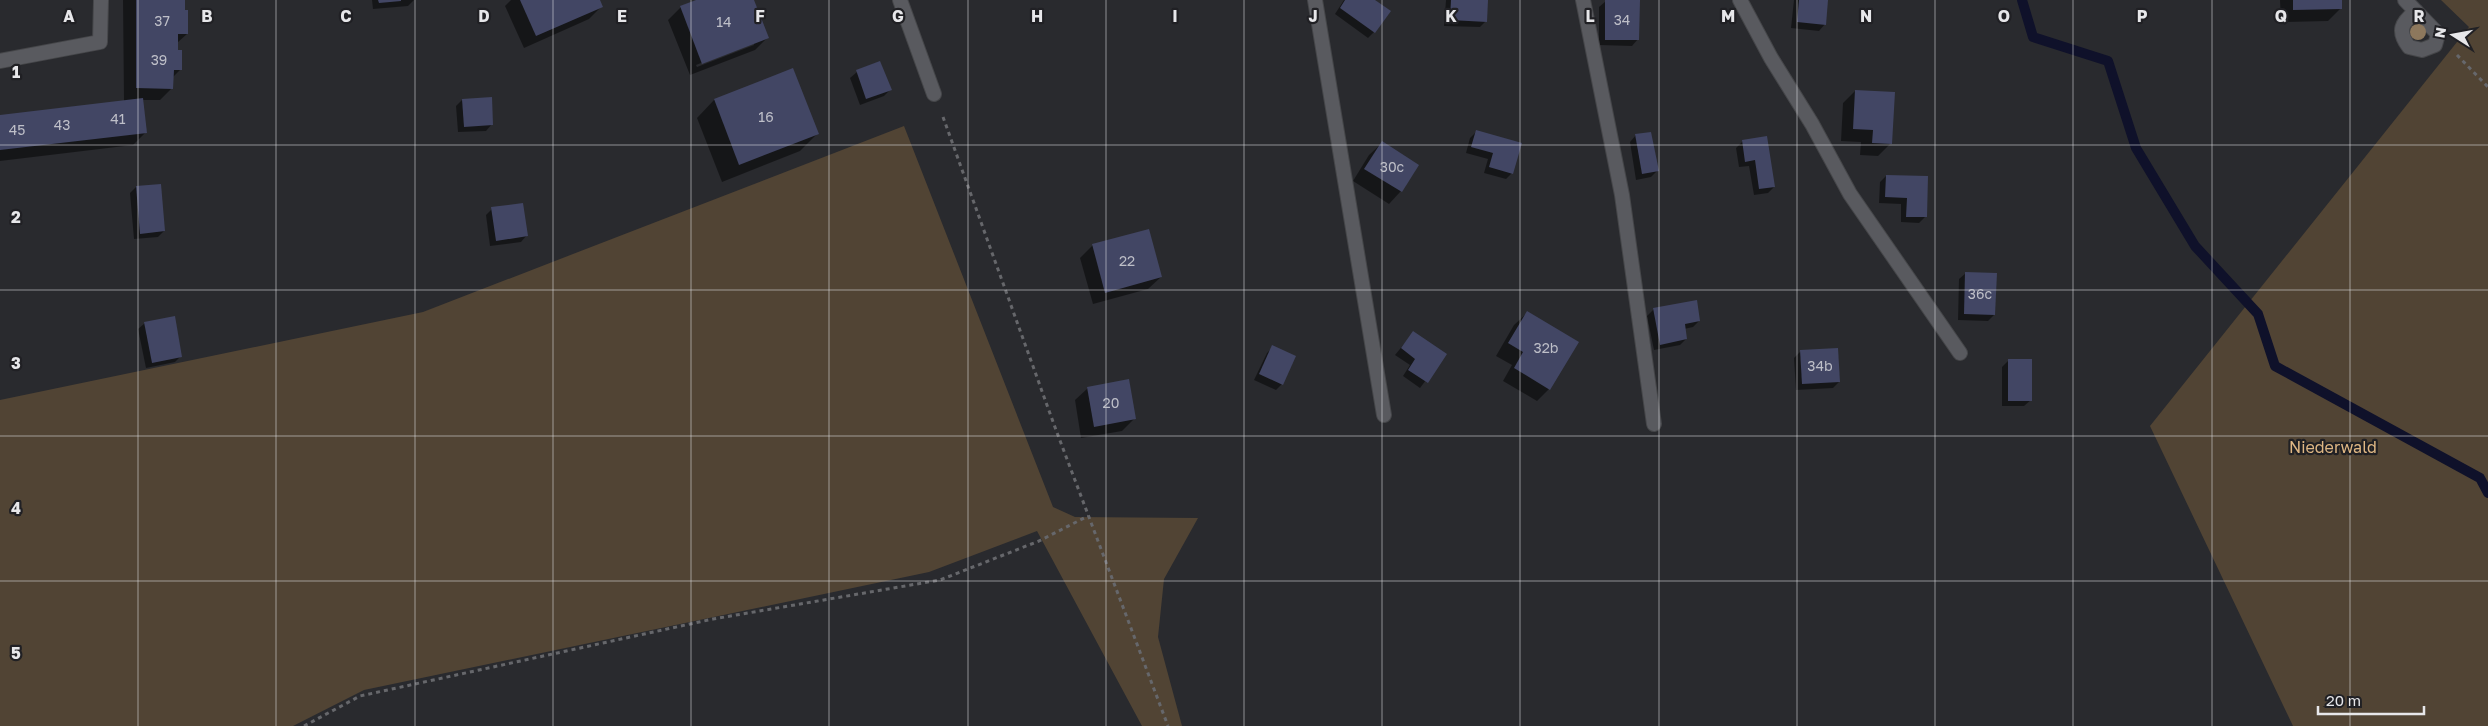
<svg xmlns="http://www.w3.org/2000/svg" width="2488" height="726" font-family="'Golos Text',sans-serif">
  <rect width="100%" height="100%" fill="#292a2e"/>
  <g fill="#514434">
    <polygon points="2441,0 2488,0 2488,726 2293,726 2150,426 2469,27"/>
    <polygon points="904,126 1053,507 1075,517 1198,518 1164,579 1158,637 1182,726 1142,726 1037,531 929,572 364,690 293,726 0,726 0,400 423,312"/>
  </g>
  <g fill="#0007" fill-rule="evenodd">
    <polygon points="123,0 184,0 187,34 177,43 180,70 172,78 172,88 160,100 142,100 146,132 133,145 0,161 0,116 124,101"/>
    <polygon points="372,0 414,0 408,6 373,9"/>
    <polygon points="511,0 599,0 602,6 589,19 524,48 505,6"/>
    <path d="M 700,0 L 753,0 L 767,38 L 755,50 L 690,75 L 668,20 L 681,7 ZM 754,42 L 754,45 L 697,67 L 696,65 Z"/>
    <polygon points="1344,0 1373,0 1374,32 1368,38 1335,14"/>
    <polygon points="1446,0 1487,0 1486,21 1480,27 1444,26"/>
    <polygon points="1794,0 1827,0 1825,24 1819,31 1791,28"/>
    <polygon points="2280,0 2340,0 2341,8 2328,21 2281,22"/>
    <polygon points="1606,1 1638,39 1632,46 1599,45 1599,7"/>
    <polygon points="793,70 817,134 800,151 722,182 697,118 714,100"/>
    <polygon points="857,72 890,90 884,96 860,105 850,78"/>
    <polygon points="1855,91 1891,143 1878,156 1860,155 1861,142 1841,141 1843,103"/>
    <polygon points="462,100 492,124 486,131 458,132 456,106"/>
    <polygon points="1476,132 1512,173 1506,179 1484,173 1488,159 1466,153 1470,138"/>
    <polygon points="1636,135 1657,171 1651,177 1636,180 1630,142"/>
    <polygon points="1743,141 1774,187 1768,193 1754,195 1749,166 1739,167 1736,148"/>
    <polygon points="1382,143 1401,191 1389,204 1353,181 1369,155"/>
    <polygon points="1886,176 1925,217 1919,223 1901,222 1901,204 1879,203 1880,182"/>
    <polygon points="136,187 164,231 158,237 134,239 130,193"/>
    <polygon points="492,209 527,235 521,242 490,246 486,215"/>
    <polygon points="1093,245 1161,277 1148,289 1093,304 1080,258"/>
    <polygon points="1966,273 1994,315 1988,321 1958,320 1959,279"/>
    <polygon points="1654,309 1699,321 1693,327 1684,329 1686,339 1680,345 1654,350 1647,316"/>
    <polygon points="1527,313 1549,389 1537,401 1503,381 1512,365 1496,356 1514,325"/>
    <polygon points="145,323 181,356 175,362 146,368 138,329"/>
    <polygon points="1413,333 1445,355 1420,388 1403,376 1410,365 1395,355"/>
    <polygon points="1273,347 1282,384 1276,390 1254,380 1267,353"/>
    <polygon points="1801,351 1839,382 1833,388 1796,390 1794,358"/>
    <polygon points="2008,361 2031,400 2024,406 2002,406 2002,367"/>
    <polygon points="1088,388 1134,419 1122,431 1081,438 1075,400"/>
  </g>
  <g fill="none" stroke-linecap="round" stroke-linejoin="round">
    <polyline stroke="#0f112a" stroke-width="10" points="2022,0 2033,37 2108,61 2136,148 2195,246 2258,314 2275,366 2480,478 2488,493"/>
  </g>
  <g fill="#424664">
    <polygon points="136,0 185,0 185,10 188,10 188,34 178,34 178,50 182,50 182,70 174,70 173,89 136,88"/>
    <polygon points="378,0 401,0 401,1 379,3"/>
    <polygon points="520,0 600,0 603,7 536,36"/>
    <polygon points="696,0 754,0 769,38 702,64 680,6"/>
    <polygon points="1345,0 1375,0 1391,11 1375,33 1340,8"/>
    <polygon points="1451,0 1488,0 1487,22 1450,20"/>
    <polygon points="1605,0 1640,0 1639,40 1605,40"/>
    <polygon points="1799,0 1828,0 1826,25 1797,22"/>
    <polygon points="2293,0 2342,0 2342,9 2293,10"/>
    <polygon points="880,61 892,90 866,99 856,70"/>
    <polygon points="793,68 819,134 739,165 714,99"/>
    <polygon points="1855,90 1895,92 1892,144 1872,143 1873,130 1853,129"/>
    <polygon points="492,97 493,125 464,127 462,99"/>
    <polygon points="143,98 147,133 0,150 0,115"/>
    <polygon points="1476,130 1522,143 1513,174 1489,167 1493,153 1471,147"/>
    <polygon points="1651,132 1659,171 1642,174 1635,134"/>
    <polygon points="1767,136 1775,187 1759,189 1755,160 1745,162 1742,140"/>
    <polygon points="1382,141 1419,165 1402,192 1364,169"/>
    <polygon points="1886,175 1928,176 1927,217 1906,217 1907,198 1885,197"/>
    <polygon points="161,184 165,231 140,234 136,186"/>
    <polygon points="523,203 528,236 496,241 491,207"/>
    <polygon points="1149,229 1162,277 1105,293 1092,244"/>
    <polygon points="1965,272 1997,273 1995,315 1964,314"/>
    <polygon points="1697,300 1700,321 1685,324 1687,339 1660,345 1653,308"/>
    <polygon points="1527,311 1579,342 1550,390 1514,368 1523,352 1508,343"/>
    <polygon points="175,316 182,357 152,363 144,322"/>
    <polygon points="1413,331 1447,354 1428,383 1408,370 1415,359 1401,348"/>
    <polygon points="1272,345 1296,356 1283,385 1259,374"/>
    <polygon points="1838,348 1840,382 1802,384 1800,350"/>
    <rect x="2008" y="359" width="24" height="42"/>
    <polygon points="1129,379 1136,419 1094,427 1087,387"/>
  </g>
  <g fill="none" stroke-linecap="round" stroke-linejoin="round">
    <defs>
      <g id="service">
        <polyline points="1315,0 1384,415"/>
        <polyline points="1583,0 1622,195 1654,424"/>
        <polyline points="1740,0 1771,58 1812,124 1850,194 1960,353"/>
        <path d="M 2405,0 L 2438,34 L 2435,45 L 2422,50 L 2409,47 C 2397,31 2401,23 2416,11"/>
      </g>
      <g id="minor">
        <polyline points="900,0 934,94"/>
        <polyline points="0,61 100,42 101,0"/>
      </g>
    </defs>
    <use href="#service" stroke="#454649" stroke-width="16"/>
    <use href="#minor" stroke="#454649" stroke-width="16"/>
    <g stroke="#66676b" stroke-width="3" stroke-dasharray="4 4" stroke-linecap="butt">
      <polyline points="2457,55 2488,87"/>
      <polyline points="943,117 1056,430 1168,726"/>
      <polyline points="304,726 360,696 713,619 940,580 1039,541 1088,516"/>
    </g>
    <use href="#service" stroke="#595a5f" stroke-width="14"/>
    <use href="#minor" stroke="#595a5f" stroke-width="14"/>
  </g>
  <circle fill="#8d785d" cx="2418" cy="32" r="8"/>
  <path fill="none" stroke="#e7e7ea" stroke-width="1" stroke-opacity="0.55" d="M 138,0 L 138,726M 276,0 L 276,726M 415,0 L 415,726M 553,0 L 553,726M 691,0 L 691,726M 829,0 L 829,726M 968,0 L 968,726M 1106,0 L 1106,726M 1244,0 L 1244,726M 1382,0 L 1382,726M 1520,0 L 1520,726M 1659,0 L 1659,726M 1797,0 L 1797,726M 1935,0 L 1935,726M 2073,0 L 2073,726M 2212,0 L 2212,726M 2350,0 L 2350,726M 0,145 L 2488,145M 0,290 L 2488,290M 0,436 L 2488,436M 0,581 L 2488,581"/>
  <g text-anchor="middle" stroke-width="4.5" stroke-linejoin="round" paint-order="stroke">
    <g font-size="14" fill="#bebfc8">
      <text x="1622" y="25">34</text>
      <text x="162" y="26">37</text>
      <text x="724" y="27">14</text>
      <text x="159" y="65">39</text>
      <text x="766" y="122">16</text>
      <text x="118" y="124">41</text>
      <text x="62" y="130">43</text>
      <text x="17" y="135">45</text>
      <text x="1392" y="172">30c</text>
      <text x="1127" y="266">22</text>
      <text x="1980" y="299">36c</text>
      <text x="1546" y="353">32b</text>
      <text x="1820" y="371">34b</text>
      <text x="1111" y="408">20</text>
    </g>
    <g font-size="16" fill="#dfb784" stroke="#202024">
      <text x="2333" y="453">Niederwald</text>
    </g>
  </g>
  <g font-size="16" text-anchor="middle" font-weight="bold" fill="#e7e7ea" stroke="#202024" stroke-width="4.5" stroke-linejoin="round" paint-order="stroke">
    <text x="69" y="22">A</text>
    <text x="207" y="22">B</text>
    <text x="346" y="22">C</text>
    <text x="484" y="22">D</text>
    <text x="622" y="22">E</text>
    <text x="760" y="22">F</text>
    <text x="898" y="22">G</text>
    <text x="1037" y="22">H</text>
    <text x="1175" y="22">I</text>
    <text x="1313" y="22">J</text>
    <text x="1451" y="22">K</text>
    <text x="1590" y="22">L</text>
    <text x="1728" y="22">M</text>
    <text x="1866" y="22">N</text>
    <text x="2004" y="22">O</text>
    <text x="2142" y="22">P</text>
    <text x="2281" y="22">Q</text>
    <text x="2419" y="22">R</text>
    <text x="16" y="78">1</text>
    <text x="16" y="223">2</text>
    <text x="16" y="369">3</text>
    <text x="16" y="514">4</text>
    <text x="16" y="659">5</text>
  </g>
  <g transform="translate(2453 35) rotate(281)" stroke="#202024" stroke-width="4" paint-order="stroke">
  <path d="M0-4L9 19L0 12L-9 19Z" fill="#e7e7ea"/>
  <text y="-8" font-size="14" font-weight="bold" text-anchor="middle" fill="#e7e7ea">N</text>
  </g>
  <path d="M2318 706v8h106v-8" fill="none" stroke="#e7e7ea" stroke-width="2.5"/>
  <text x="2326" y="706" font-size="15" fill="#e7e7ea" stroke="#202024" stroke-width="4" paint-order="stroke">20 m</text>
</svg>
